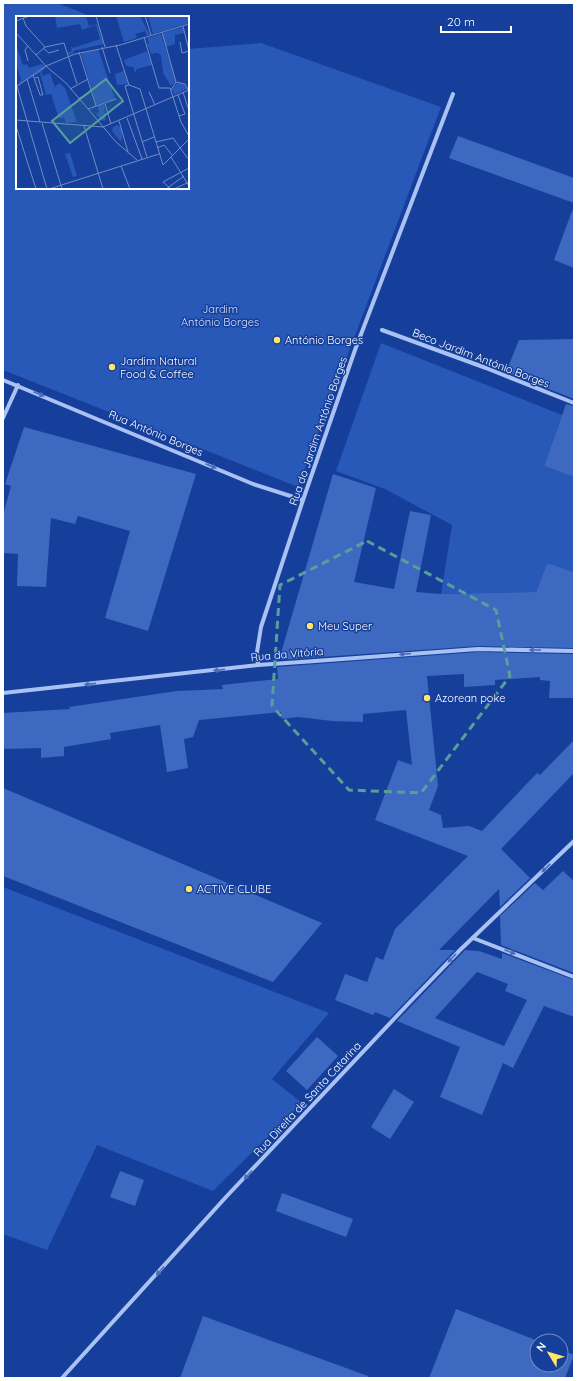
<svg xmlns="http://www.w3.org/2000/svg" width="577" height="1381" font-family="Quicksand,sans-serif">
  <rect width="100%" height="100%" fill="#153f9a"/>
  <g fill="#2858b8">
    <polygon points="3,3 57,3 93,17 17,17 17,188 188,188 188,49 261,43 441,107 298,487 3,370"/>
    <polygon points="381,343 562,415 544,466 574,477 574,572 547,563 536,592 441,594 452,525 385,489 336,471"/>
    <polygon points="3,887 329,1013 272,1079 302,1103 213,1191 97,1145 47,1250 3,1234"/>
  </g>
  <g fill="#3d69c1" fill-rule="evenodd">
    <polygon points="458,136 574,178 574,203 449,158"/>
    <polygon points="572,211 574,211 574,268 554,260"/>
    <polygon points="574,339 574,399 506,372 519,340"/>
    <polygon points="566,404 574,406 574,477 544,466"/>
    <polygon points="24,427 196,474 148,631 105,618 130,531 78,516 75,524 51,518 46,587 17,586 18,554 3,553 3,515 11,486 5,484"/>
    <polygon points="333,474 376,488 354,582 394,589 410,511 431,515 416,592 441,594 536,592 547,563 574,572 574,648 478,646 279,660"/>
    <polygon points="478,652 574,654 574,698 549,698 550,681 540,680 540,677 495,680 495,685 464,687 464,674 427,676 438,786 429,810 441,815 443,828 469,826 482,831 537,773 540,775 574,740 574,773 501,849 530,878 500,907 499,889 439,950 455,950 390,1018 375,1012 373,1015 335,1000 345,974 367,982 376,957 383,960 395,929 468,856 375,820 398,760 412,765 406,710 363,714 363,722 332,721 298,717 282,719 281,712 199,720 193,737 184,739 188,768 167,772 160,725 110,733 111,739 64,747 64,756 41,758 41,748 3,749 3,713 70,709 69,707 177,691 223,689 222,685 278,679 277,667"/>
    <polygon points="3,788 322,923 273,982 3,876"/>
    <polygon points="563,871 574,881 574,973 501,945 500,916 535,883 543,890"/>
    <path d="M 465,950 L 479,951 L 502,959 L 502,953 L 574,980 L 574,1017 L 544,1006 L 513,1068 L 503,1063 L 482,1115 L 440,1097 L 460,1047 L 397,1021 ZM 477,972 L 508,984 L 505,991 L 527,1000 L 504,1046 L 435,1018 Z"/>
    <polygon points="317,1037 338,1056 307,1090 286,1071"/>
    <polygon points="394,1089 414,1102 390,1139 371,1127"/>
    <polygon points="120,1171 144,1180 135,1206 110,1197"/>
    <polygon points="282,1193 353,1219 346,1237 276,1211"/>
    <polygon points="456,1309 538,1341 537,1341 537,1365 561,1365 561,1350 574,1355 565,1378 429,1378"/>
    <polygon points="203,1316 368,1376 368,1378 180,1378"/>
  </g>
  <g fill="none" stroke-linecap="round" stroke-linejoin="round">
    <g stroke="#aac2f3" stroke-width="4">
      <polyline points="382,330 486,368 574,403"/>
      <polyline points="3,380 253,484 303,500"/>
      <polyline points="3,418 18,385"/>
      <polyline points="258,665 257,652 261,627 303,500 355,350 453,94"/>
      <polyline points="3,693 258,665 315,661 478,649 574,651"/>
      <polyline points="473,938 574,977"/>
      <polyline points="62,1378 226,1197 409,1003 460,950 574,841"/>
    </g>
  </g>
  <defs><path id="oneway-solid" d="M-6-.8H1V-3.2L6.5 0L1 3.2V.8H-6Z"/></defs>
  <g fill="#496db9">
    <use href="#oneway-solid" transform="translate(39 394) rotate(23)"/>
    <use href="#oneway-solid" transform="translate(211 466) rotate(23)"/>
    <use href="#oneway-solid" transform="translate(535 650) rotate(-179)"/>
    <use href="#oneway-solid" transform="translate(405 654) rotate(176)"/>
    <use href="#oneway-solid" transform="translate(219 670) rotate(174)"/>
    <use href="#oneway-solid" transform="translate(90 684) rotate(174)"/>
    <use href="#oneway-solid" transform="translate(546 868) rotate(136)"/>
    <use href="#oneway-solid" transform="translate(510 952) rotate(21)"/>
    <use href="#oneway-solid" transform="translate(452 958) rotate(134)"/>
    <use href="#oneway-solid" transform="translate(248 1175) rotate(133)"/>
    <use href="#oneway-solid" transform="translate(160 1271) rotate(132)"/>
  </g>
  <path fill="none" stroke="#579f9a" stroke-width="3" stroke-dasharray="8 5" stroke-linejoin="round" d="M 367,541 L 496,610 L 510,676 L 421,793 L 349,790 L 272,706 L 280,585 Z"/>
  <g fill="#ffe66b" stroke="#153f9a" stroke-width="1.5">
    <circle cx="277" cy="340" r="4"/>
    <circle cx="112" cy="367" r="4"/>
    <circle cx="310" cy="626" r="4"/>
    <circle cx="427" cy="698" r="4"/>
    <circle cx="189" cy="889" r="4"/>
  </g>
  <g text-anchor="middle" stroke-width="3" stroke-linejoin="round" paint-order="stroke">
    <g font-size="11" fill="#d2e0fd" stroke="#153f9a">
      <text x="220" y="313">Jardim<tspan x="220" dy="13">António Borges</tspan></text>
    </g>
    <g font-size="11" fill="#fff" stroke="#153f9a" text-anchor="start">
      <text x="285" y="344">António Borges</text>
      <text x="120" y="365">Jardim Natural<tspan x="120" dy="13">Food &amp; Coffee</tspan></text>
      <text x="318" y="630">Meu Super</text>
      <text x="435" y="702">Azorean poke</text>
      <text x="197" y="893">ACTIVE CLUBE</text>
    </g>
    <g font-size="11" fill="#fff" stroke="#153f9a">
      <text transform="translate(481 358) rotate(21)" y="4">Beco Jardim António Borges</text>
      <text transform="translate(318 431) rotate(-71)" y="4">Rua do Jardim António Borges</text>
      <text transform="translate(156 433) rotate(23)" y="4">Rua António Borges</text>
      <text transform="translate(287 654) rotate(-5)" y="4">Rua da Vitória</text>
      <text transform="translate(307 1099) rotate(-47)" y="4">Rua Direita de Santa Catarina</text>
    </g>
  </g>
  <g transform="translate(16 16)">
    <rect width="173" height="173" fill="#153f9a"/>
    <path d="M 39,0 L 70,0 L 73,10 L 81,8 L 88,28 L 57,35 L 58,37 L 52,39 L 51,37 L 56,35 L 55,30 L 57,32 L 84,23 L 80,9 L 66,14 L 64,8 L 41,12 ZM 100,0 L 124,0 L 134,19 L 131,20 L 129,15 L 119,18 L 121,22 L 108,26 ZM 132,0 L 173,0 L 173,7 L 137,18 ZM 168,11 L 168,17 L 159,19 L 159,28 L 150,31 L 146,17 ZM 145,18 L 160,65 L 155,70 L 147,57 L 145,39 L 141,37 L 135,38 L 131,28 L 133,27 L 131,22 ZM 0,29 L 7,49 L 11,48 L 13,52 L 26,48 L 30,52 L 25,56 L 27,60 L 34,57 L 39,71 L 43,67 L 49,72 L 61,106 L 50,107 L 48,101 L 43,103 L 35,78 L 30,79 L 24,57 L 1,69 L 5,64 L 0,48 ZM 82,33 L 99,83 L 80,89 L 65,37 ZM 131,35 L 136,49 L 121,53 L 119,57 L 117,51 L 110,50 L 108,44 ZM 108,55 L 112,68 L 101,69 L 99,58 ZM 161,67 L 168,68 L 171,73 L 158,79 L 156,73 ZM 88,88 L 90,104 L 86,105 L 80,98 L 83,96 L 82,90 ZM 102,109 L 106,114 L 106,124 L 104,125 L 96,115 L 97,111 ZM 54,137 L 61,160 L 57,161 L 49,138 Z" fill="#2858b8"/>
    <path fill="none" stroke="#738cc2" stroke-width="1" d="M 80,0 L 89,31M 129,0 L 135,19M 7,2 L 10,10 L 29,31M 0,5 L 13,0M 167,10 L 173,35M 146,16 L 160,66M 0,17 L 31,51 L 50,67 L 100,126 L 121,144M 128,21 L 143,72 L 154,72 L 165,106 L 173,120M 164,26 L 166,37 L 173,35M 100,29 L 113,69M 12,30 L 9,34 L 12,45M 86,31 L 94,57M 27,32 L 33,37 L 43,34M 63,36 L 80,90M 20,39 L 29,31 L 48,27 L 61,68M 17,59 L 24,79 L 27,79 L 22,61 L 19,62M 11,63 L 24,106M 0,67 L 31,173M 113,69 L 124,73 L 147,149 L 173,123M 113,69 L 109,70 L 131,141M 0,71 L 30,50 L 59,38 L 104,29 L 173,8M 54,73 L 72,63M 155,74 L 160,66 L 169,68 L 172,74M 133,76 L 139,89M 167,76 L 173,95M 162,79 L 169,98 L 163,100M 62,83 L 75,75M 89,88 L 95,108M 72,93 L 100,83M 111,102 L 126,143M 0,104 L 87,111 L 173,74M 103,105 L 112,136M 26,107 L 46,173M 0,110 L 20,173M 68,110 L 87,173M 126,126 L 138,121M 140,126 L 157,122 L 173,144M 141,132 L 148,129 L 156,139M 155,141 L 173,170M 105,150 L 114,173M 33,173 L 143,138M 150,173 L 168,160M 155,173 L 147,166 L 173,152M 158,173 L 173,166"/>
    <path fill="#579f9a" fill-opacity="0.15" stroke="#579f9a" stroke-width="2" d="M 90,63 L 107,85 L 54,127 L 36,105 Z"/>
    <rect width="173" height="173" fill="none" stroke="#fff" stroke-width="2"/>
  </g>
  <rect width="577" height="1381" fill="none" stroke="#ffffff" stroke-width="8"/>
  <g transform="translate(549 1353) rotate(308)"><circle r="19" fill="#153f9a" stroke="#738cc2"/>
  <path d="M0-3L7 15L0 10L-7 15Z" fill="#ffe66b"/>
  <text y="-6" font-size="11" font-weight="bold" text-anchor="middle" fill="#ffffff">N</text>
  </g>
  <path d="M441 26v6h70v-6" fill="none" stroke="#ffffff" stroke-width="2"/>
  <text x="447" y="26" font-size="12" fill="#ffffff" stroke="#153f9a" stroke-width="3" paint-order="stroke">20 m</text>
</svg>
